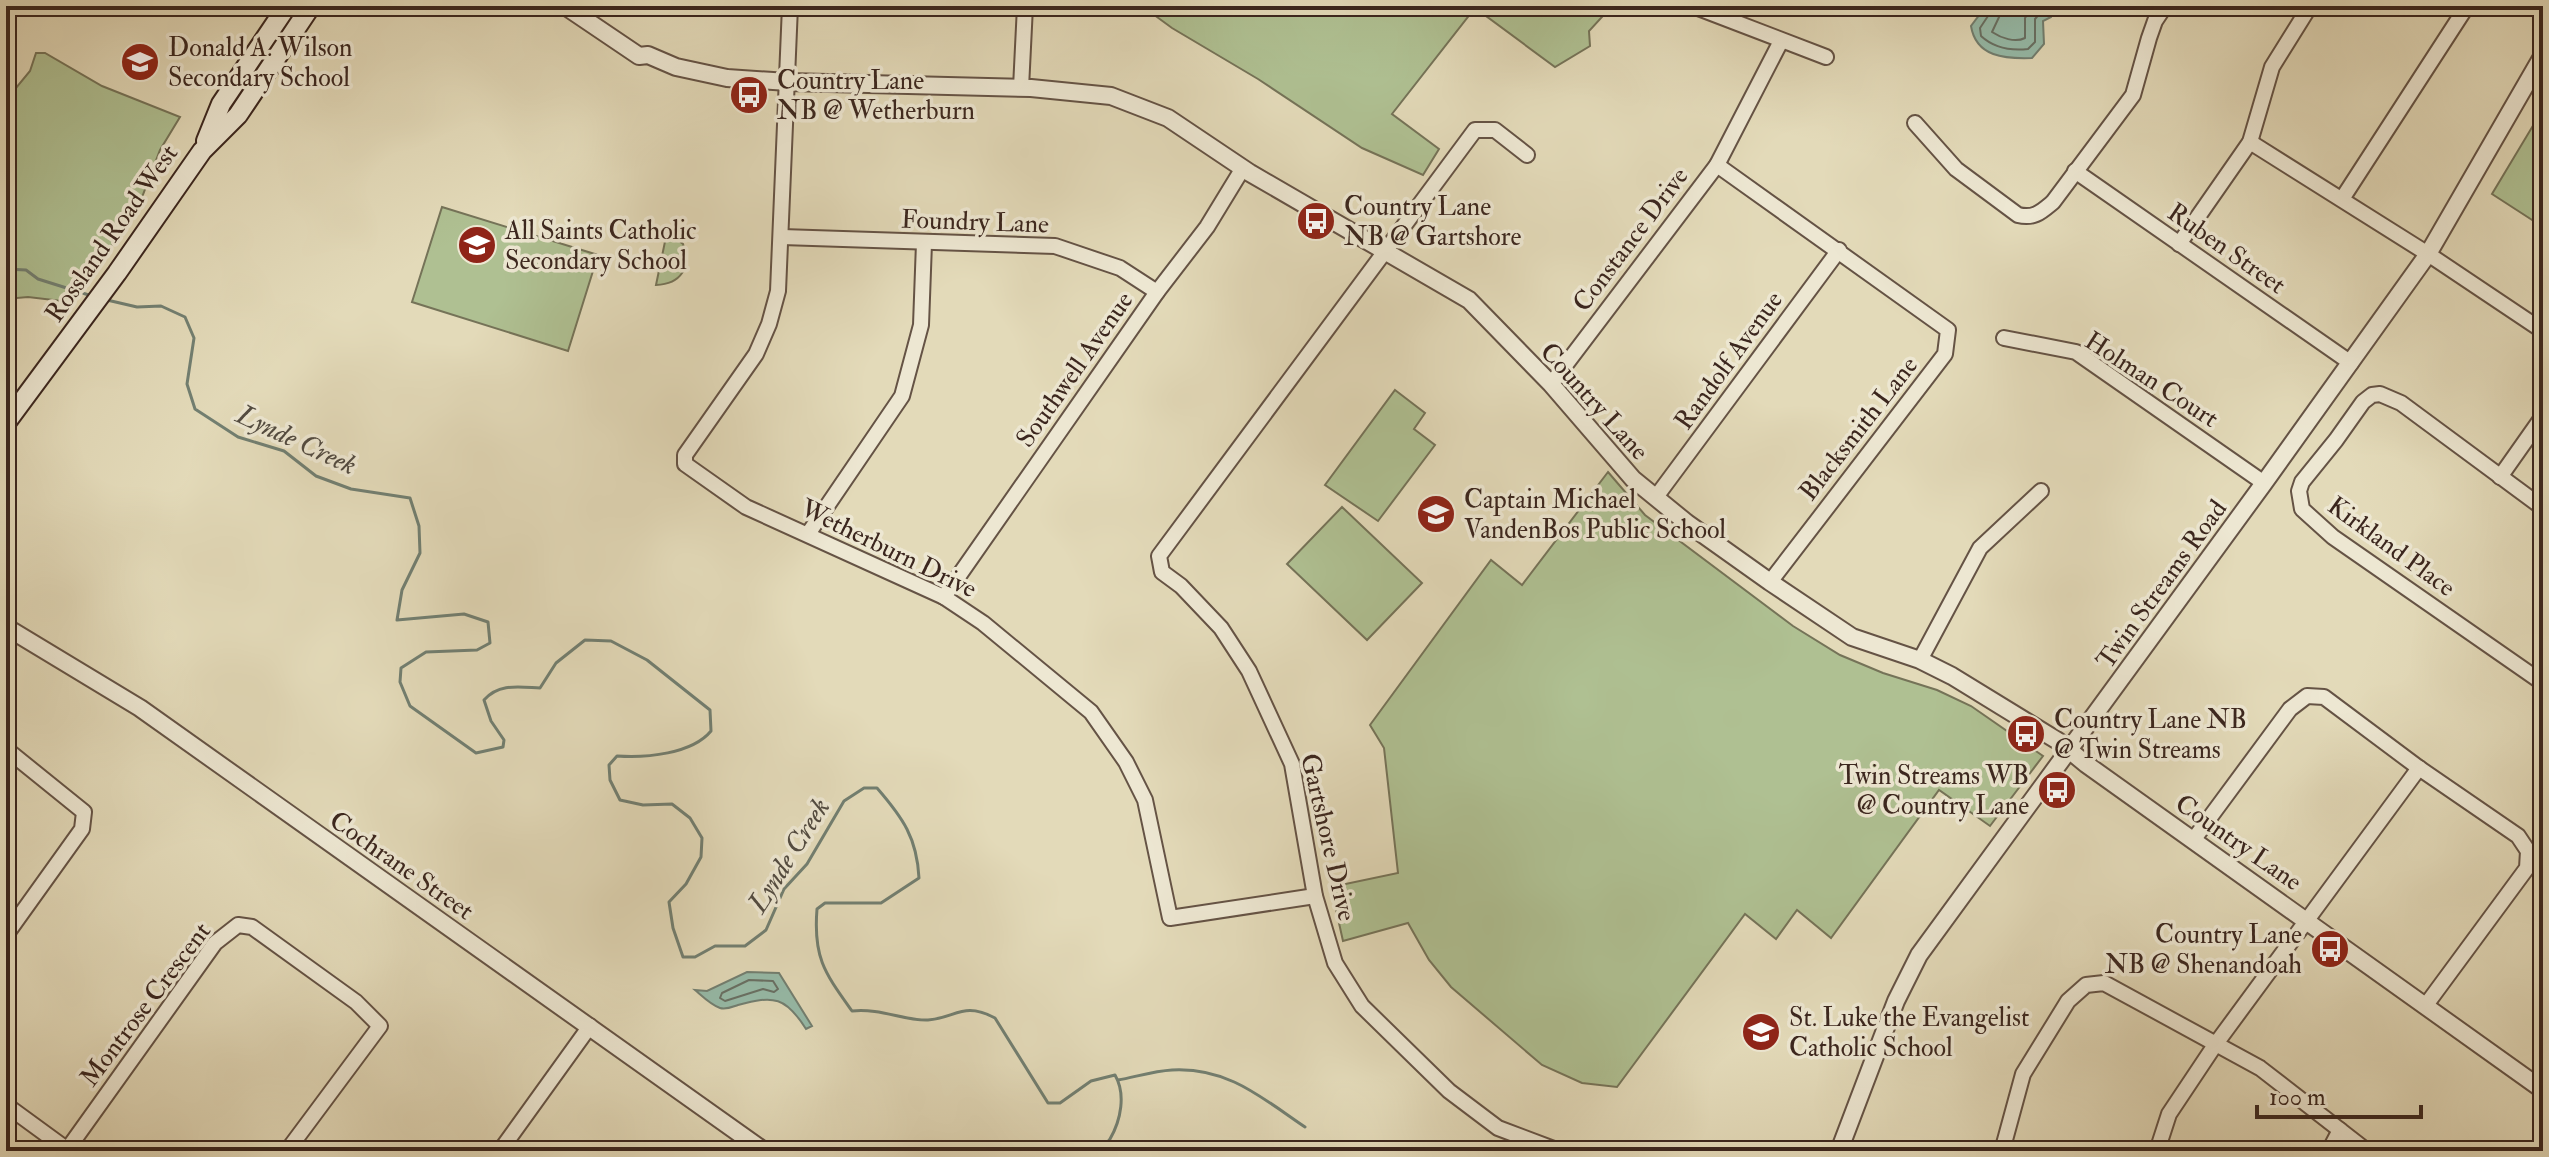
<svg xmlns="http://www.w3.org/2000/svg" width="2549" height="1157" font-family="'IM FELL Double Pica',serif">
  <rect width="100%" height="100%" fill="#e3dab9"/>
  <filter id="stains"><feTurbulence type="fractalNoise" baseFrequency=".0025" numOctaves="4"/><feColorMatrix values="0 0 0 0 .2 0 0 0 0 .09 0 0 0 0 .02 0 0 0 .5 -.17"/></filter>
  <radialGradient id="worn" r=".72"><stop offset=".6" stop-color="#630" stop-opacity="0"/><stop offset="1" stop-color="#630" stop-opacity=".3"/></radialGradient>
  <g fill="#afc092" stroke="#757358" stroke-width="2">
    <polygon points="1142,6 1612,6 1589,31 1590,46 1555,67 1475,8 1392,114 1439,149 1423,175 1362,148 1258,79 1172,28"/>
    <polygon points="36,53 45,53 102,86 180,117 160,150 136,213 70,302 28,297 6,299 6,100 30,71"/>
    <polygon points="2543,109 2543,227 2492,194"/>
    <polygon points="442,207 598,255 568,351 412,302"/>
    <path d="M 667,232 L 683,244 C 692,267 681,284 656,285 Z"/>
    <polygon points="1395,390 1425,413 1414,429 1435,445 1378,521 1325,485"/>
    <polygon points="1608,472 1645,515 1793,626 1840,655 1883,673 1937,690 1971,706 2043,756 1990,826 1939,790 1831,938 1797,910 1776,939 1745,914 1617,1087 1582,1083 1542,1065 1451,987 1429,960 1408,923 1343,941 1331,887 1398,873 1384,748 1370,725 1491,560 1522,585"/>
    <polygon points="1342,507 1422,583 1367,640 1287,564"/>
  </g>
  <g fill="#96bba9" stroke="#727f71" stroke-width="2">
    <path d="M 1986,6 L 2054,6 L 2051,17 L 2043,21 L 2044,44 L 2032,58 C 2005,59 1976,57 1971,26 Z"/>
    <path d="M 747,972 L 779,973 L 812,1026 L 806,1029 C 786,997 774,995 738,1005 C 732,1007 726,1010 720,1008 C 711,1005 702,996 695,990 L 707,991 Z"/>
  </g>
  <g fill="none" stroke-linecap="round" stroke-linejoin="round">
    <g stroke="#687064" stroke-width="2">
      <path d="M 1991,6 L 1990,13 L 1980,28 L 1981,36 C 1994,48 2010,51 2028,49 L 2035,42 L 2035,19 L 2046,6"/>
      <path d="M 2001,6 L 2000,15 L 1992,32 C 2001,38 2015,43 2025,38 L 2025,18 L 2033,6"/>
      <polygon points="749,980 773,981 778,989 774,992 763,989 725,1001 720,998 722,993"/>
    </g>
    <g stroke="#727f71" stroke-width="3">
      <polyline points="6,269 26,270 38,279 92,296"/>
      <path d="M 107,300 L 137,307 L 161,306 L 185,317 L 194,338 L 187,384 L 195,409 L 238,437 L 284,451 L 316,476 L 351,489 L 410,498 L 419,526 L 420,553 L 402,590 L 397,620 L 464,614 L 488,622 L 490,643 L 477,650 L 426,652 L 401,668 L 400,682 L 410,706 L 476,753 L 503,747 L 504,740 L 491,721 L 484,700 C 499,683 519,687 540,688 L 556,663 L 585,640 L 611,641 L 647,660 L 710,710 L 711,731 C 692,754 646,758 617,756 L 609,765 L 610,780 L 620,800 L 643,805 L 672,804 L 690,818 L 702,838 L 701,857 L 686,884 L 669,902 L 673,928 L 683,957 L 695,957 L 715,946 L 745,946 L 766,930 L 784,889 L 807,864 L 844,801 L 864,788 L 877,788 C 903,818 917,838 919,878 L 881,903 L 825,903 L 817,909 C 813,958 825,973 852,1011 C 881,1008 904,1021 928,1020 C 956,1018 963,1001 995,1018 L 1048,1103 L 1060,1103 L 1091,1081 L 1115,1075 C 1126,1094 1121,1120 1110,1139 C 1107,1144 1100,1148 1094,1151"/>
      <path d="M 1118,1080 C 1135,1077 1154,1071 1172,1070 C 1228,1067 1262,1098 1305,1127"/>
    </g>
    <defs>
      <g id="minor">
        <polyline points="790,6 778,291 769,324 756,354 685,455 685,464 746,507 944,597 983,623 1091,712 1126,762 1145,800 1170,918 1315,896"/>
        <polyline points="1693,6 1826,57"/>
        <polyline points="1021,88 1025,6"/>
        <path d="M 1915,123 L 1956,169 L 2018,215 C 2034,219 2041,212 2053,202 L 2133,95 L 2149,38 L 2155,21 L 2165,6"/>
        <polyline points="2250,142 2428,254 2543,331"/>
        <polyline points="1527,155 1495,130 1475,130 1159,556 1162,572 1181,586 1221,628 1249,671 1292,764 1315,896 1335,963 1362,1006 1449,1091 1498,1128 1559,1151"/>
        <polyline points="1717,165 1781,41"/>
        <polyline points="2075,171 2351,363"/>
        <polyline points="2342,199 2467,6"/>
        <polyline points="782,237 1055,246 1120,268 1157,292"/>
        <polyline points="2179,244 2250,142 2272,67 2310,6"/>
        <polyline points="2004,338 2076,352 2264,483"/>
        <polyline points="1551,384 1717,165 1948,330 1945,354 1770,582"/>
        <polyline points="2500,477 2543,416"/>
        <polyline points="1656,497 1839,250"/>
        <polyline points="2543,508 2401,403 2380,394 2372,395 2363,402 2336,440 2302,482 2299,491 2302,509 2333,537 2543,683"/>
        <polyline points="808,534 902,396 921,325 924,243"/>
        <polyline points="944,597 1157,292 1207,227 1243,168"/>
        <polyline points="1920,660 1980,548 2041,491"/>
        <polyline points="6,749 84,812 82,829 6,935"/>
        <polyline points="2194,839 2290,709 2307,696 2324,697 2419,768 2518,836 2528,851 2527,868 2426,1005"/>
        <polyline points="6,1105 69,1151"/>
        <polyline points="67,1150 215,943 238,925 252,927 356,1002 380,1026 287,1151"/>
        <polyline points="500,1151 590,1026"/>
        <polyline points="2002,1151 2023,1074 2068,1001 2086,985 2104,983 2260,1068 2367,1151"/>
        <polyline points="2157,1151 2169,1114 2215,1045 2419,768"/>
        <polyline points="2329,1151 2340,1130"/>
      </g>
      <g id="tertiary">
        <polyline points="565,6 639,56 648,55 676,67 727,78 788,82 1031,88 1111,96 1168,118 1250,173 1469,300 1551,384 1633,479 1687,523 1770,582 1852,637 1920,660 1952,676 2058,741 2086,764 2543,1090"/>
        <polyline points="6,627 140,708 764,1151"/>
        <polyline points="1839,1151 1896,1001 1919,955 2264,483 2428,254 2543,55"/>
      </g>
      <g id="secondary">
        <polyline points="206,141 221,104 287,6"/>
        <polyline points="6,423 117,273 202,151 238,115 311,6"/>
      </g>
    </defs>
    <use href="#minor" stroke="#655345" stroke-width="18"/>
    <use href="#tertiary" stroke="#655345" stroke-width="20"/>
    <use href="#secondary" stroke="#3b261e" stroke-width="22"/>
    <use href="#minor" stroke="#ede7d2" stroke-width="14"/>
    <use href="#tertiary" stroke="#ede7d2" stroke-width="16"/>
    <use href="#secondary" stroke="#ede7d2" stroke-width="18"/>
  </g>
  <defs>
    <symbol id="school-disc" viewBox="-11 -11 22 22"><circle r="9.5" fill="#8f2418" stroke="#ede7d2"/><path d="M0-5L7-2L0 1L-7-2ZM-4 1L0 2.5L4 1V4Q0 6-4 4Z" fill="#fff"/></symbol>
    <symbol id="bus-disc" viewBox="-11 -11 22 22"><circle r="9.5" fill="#8f2418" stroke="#ede7d2"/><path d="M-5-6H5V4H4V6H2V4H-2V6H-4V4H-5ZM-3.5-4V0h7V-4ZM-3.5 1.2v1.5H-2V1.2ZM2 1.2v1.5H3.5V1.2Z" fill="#fff"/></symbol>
  </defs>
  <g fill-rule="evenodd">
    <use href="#school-disc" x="118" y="40" width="44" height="44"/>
    <use href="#bus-disc" x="727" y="73" width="44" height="44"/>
    <use href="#bus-disc" x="1294" y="199" width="44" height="44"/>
    <use href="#school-disc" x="455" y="223" width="44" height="44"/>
    <use href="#school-disc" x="1414" y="492" width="44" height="44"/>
    <use href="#bus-disc" x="2004" y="712" width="44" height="44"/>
    <use href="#bus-disc" x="2035" y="768" width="44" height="44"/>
    <use href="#bus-disc" x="2308" y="927" width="44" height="44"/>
    <use href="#school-disc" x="1739" y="1010" width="44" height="44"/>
  </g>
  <g text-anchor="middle" stroke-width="7" stroke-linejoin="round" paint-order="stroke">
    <g font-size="26" fill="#3b261e" stroke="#ede7d2" text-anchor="start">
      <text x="168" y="56">Donald A. Wilson<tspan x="168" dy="30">Secondary School</tspan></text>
      <text x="777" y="89">Country Lane<tspan x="777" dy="30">NB @ Wetherburn</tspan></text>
      <text x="1344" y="215">Country Lane<tspan x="1344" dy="30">NB @ Gartshore</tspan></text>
      <text x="505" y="239">All Saints Catholic<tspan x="505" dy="30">Secondary School</tspan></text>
      <text x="1464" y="508">Captain Michael<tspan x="1464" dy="30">VandenBos Public School</tspan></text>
      <text x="2054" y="728">Country Lane NB<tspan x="2054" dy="30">@ Twin Streams</tspan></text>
      <text x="2029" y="784" text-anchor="end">Twin Streams WB<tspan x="2029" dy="30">@ Country Lane</tspan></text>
      <text x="2302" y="943" text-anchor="end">Country Lane<tspan x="2302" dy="30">NB @ Shenandoah</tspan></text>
      <text x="1789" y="1026">St. Luke the Evangelist<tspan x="1789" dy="30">Catholic School</tspan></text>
    </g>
    <g font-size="26" fill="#3b261e" stroke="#ede7d2">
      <text transform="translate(975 221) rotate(2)" y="9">Foundry Lane</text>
      <text transform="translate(111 233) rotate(-55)" y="9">Rossland Road West</text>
      <text transform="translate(1630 239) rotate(-53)" y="9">Constance Drive</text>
      <text transform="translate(2227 248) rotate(35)" y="9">Ruben Street</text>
      <text transform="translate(1728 360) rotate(-54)" y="9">Randolf Avenue</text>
      <text transform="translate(1074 369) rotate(-55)" y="9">Southwell Avenue</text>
      <text transform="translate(2152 379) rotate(33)" y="9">Holman Court</text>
      <text transform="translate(1595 401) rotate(48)" y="9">Country Lane</text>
      <text transform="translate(1858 428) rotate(-52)" y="9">Blacksmith Lane</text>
      <text transform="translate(2392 546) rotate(36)" y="9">Kirkland Place</text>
      <text transform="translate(889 548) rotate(26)" y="9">Wetherburn Drive</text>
      <text transform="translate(2161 584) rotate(-54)" y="9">Twin Streams Road</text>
      <text transform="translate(1329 837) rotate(77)" y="9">Gartshore Drive</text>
      <text transform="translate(2239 842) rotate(35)" y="9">Country Lane</text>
      <text transform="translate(402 865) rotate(35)" y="9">Cochrane Street</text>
      <text transform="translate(145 1004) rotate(-53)" y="9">Montrose Crescent</text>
    </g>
    <g font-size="28" font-style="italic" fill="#524b41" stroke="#ede7d2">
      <text transform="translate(297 439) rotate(25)" y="10">Lynde Creek</text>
      <text transform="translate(788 855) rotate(-58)" y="10">Lynde Creek</text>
    </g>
  </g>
  <rect width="2549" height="1157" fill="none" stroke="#e3dab9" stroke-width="32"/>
  <rect x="8" y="8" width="2533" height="1141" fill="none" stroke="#3b261e" stroke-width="4"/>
  <rect x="16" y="16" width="2517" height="1125" fill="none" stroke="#3b261e" stroke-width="2"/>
  <path d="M2257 1105v12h164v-12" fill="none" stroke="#3b261e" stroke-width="4"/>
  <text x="2269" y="1105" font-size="24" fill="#3b261e" stroke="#ede7d2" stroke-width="6" paint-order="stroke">100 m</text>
  <rect width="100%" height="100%" filter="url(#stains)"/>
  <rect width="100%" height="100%" fill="url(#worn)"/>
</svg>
